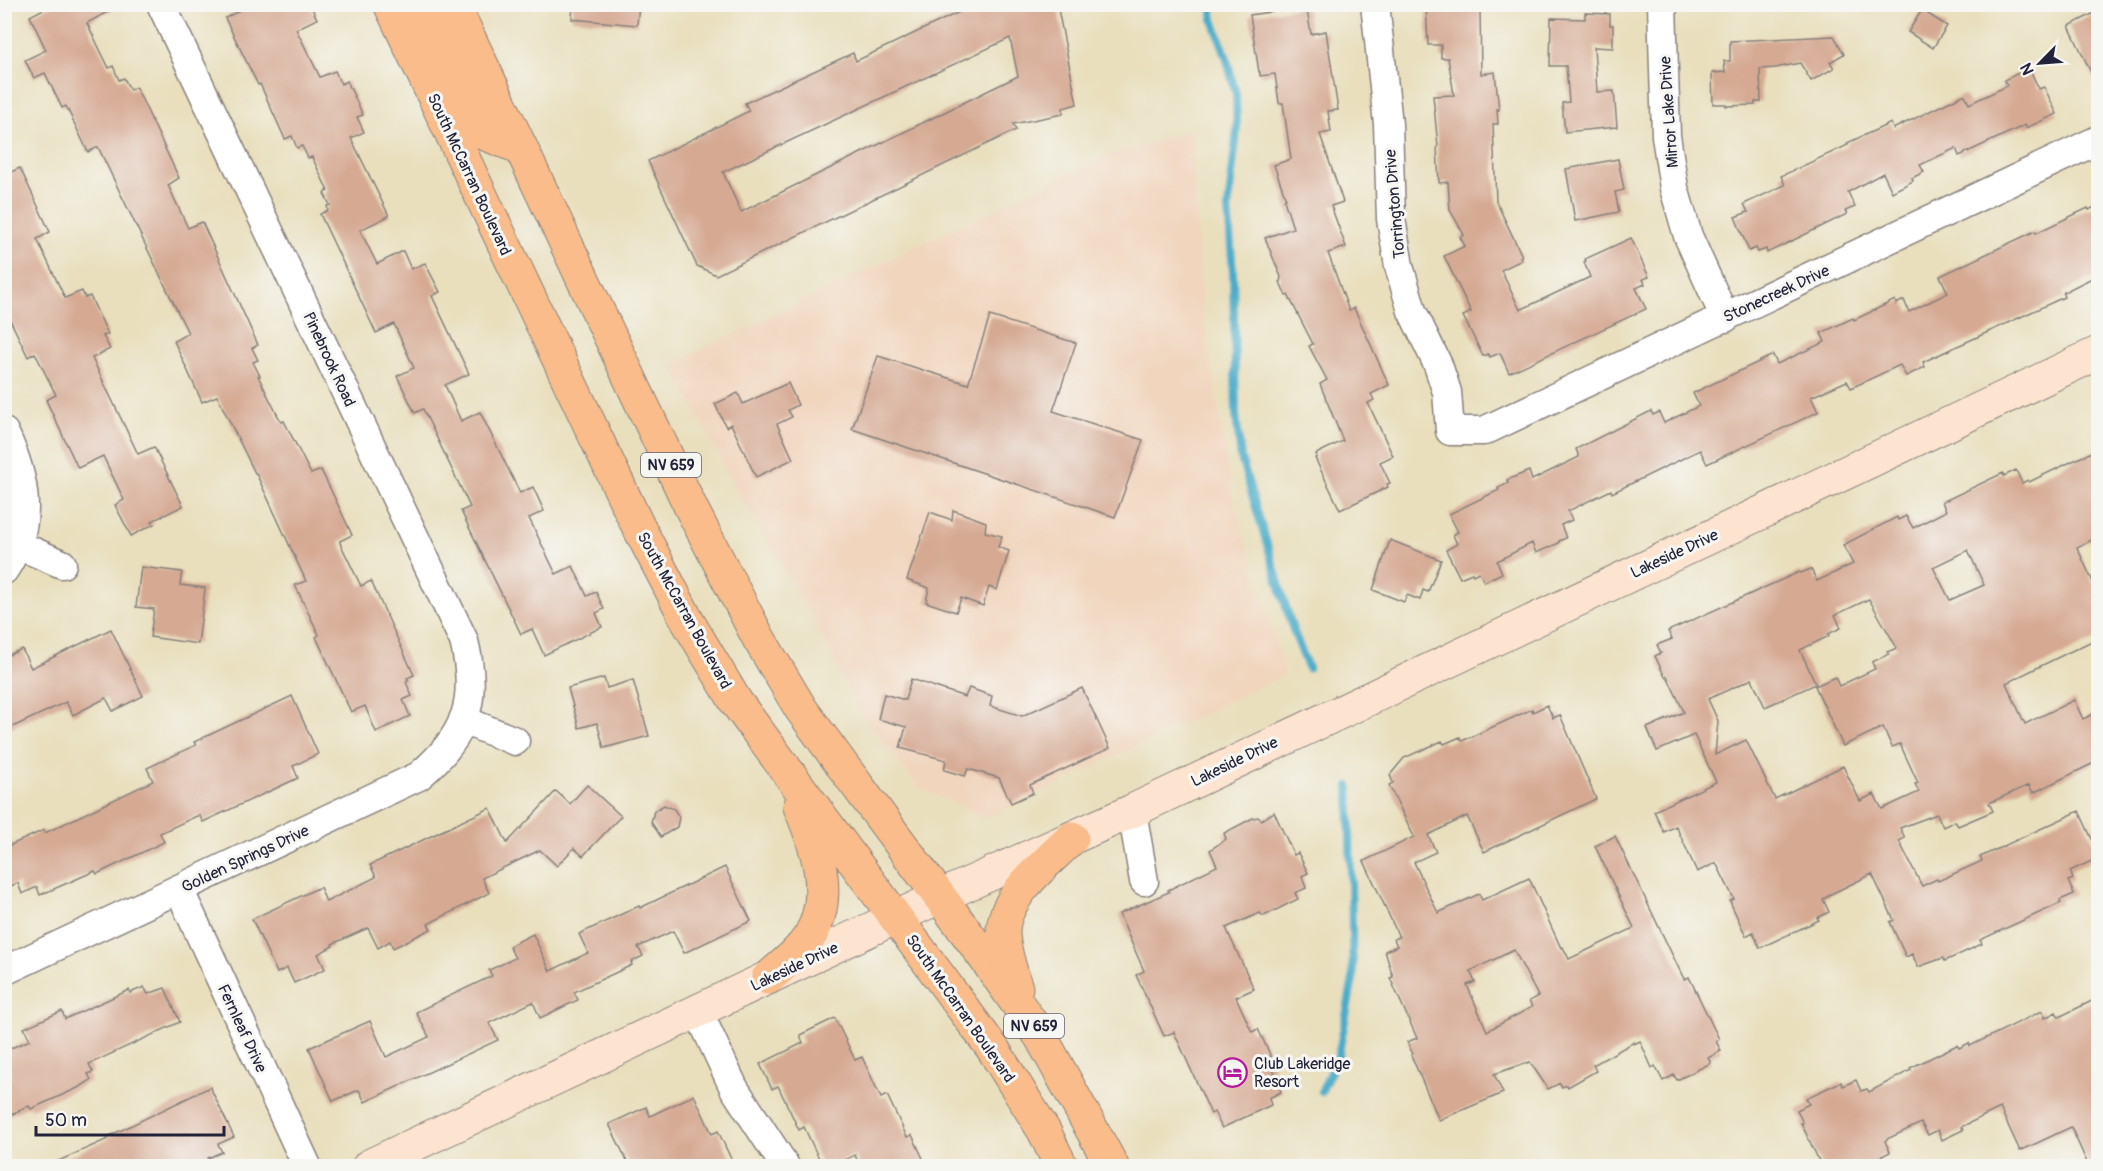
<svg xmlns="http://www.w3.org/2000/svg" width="2103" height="1171" font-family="Pangolin,sans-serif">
  <rect width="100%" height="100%" fill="#f6f6f2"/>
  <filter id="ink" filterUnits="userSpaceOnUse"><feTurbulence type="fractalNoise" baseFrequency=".0167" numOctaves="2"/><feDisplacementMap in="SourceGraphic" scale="12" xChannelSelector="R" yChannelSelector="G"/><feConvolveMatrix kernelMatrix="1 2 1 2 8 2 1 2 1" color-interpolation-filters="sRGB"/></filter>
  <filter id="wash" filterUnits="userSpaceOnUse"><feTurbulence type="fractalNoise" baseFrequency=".008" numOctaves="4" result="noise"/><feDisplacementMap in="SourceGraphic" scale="24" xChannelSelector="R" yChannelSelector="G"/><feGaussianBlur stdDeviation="1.35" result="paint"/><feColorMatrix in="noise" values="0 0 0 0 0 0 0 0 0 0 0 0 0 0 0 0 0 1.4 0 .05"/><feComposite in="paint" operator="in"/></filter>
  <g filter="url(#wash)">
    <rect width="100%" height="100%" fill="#e9dfbd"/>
    <polygon fill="#f1d5bd" points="1191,130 1203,311 1232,495 1286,674 987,818 919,787 857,710 815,621 742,500 671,364 1109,154 1158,141"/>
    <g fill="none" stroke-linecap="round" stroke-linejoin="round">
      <g stroke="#4aacc9" stroke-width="8">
        <polyline points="1211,4 1213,20 1226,56 1236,94 1237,130 1228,208 1233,272 1236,415 1241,458 1292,627 1308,668"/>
        <polyline points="1321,1092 1338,1057 1353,979 1349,786"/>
      </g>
    </g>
    <g id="blocks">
      <g fill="#d5a992" fill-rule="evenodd">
        <polygon points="53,4 122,4 87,23 109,68 113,66 119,80 124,78 130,90 136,87 179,178 168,185 188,228 202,222 258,345 252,348 258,360 253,362 260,376 258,376 281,422 284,421 311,474 321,470 340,509 352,535 340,541 340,543 361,586 371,581 414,675 407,678 409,681 406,682 412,696 403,700 410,716 376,732 365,706 351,712 316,637 319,635 295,585 306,581 256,473 255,473 217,396 202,402 174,341 188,333 98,147 88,152 66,106 62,108 45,73 34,78 25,60 46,50 30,16"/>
        <polygon points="252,4 310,4 317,19 296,29 320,77 335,71 341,84 347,81 363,115 357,117 364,132 351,138 389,216 360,230 377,264 403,251 411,269 425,263 440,292 432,296 469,374 445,385 461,421 480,412 520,493 533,487 544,511 529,518 556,574 573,566 587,596 596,592 604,609 596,613 602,627 544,655 532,629 521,634 461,511 470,507 423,409 415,413 397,376 414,368 394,324 376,333 320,214 328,210 327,206 330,205 324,193 328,191 312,157 308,158 302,146 297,148 292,136 285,139 260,84 258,85 225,18"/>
        <polygon points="573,4 639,4 637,25 572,19"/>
        <path d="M 976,4 L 1057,4 L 1077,104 L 1063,108 L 1063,114 L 1013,124 L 1016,130 L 716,275 L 697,266 L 648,161 L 749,111 L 745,103 L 853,53 L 856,61 ZM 1010,38 L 1018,76 L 741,212 L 723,172 Z"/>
        <polygon points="1426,4 1456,4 1456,10 1480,10 1481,74 1495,72 1499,110 1497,109 1498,124 1493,124 1496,201 1522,256 1520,257 1522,260 1501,270 1520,310 1590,277 1584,262 1586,261 1585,259 1631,238 1649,277 1643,279 1645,284 1636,288 1646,309 1509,373 1500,353 1490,357 1488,354 1483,356 1463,316 1471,312 1444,256 1465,246 1460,237 1464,235 1450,210 1448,182 1439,183 1437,147 1438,147 1433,96 1454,95 1448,58 1441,58 1441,45 1428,45"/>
        <polygon points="1304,7 1304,10 1307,10 1311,34 1326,31 1338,110 1328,111 1331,132 1320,134 1343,202 1331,206 1346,247 1328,253 1349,311 1354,308 1389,385 1371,394 1374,400 1368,403 1393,456 1380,462 1390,483 1387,484 1388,487 1340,510 1315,458 1317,457 1316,454 1343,441 1320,384 1327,380 1309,346 1313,344 1288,295 1286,296 1280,282 1281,277 1265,238 1293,228 1284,200 1286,199 1274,165 1291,159 1283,103 1279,103 1275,74 1260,76 1260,72 1259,72 1250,15"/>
        <polygon points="1922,10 1947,26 1933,48 1908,32"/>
        <polygon points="2098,11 2098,87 2069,26"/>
        <polygon points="1585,13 1610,14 1610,25 1613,25 1613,48 1594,47 1597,92 1614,91 1617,127 1565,132 1562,103 1569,102 1566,66 1550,66 1551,18 1585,19"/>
        <polygon points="1834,36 1844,54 1830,62 1834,68 1811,81 1800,63 1775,68 1760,69 1761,102 1755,102 1755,105 1726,106 1726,104 1713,104 1712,73 1725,72 1724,61 1730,61 1730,41"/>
        <polygon points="2029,68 2039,89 2044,87 2057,114 2026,128 2025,125 1959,156 1956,148 1920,165 1924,172 1912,178 1913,181 1892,192 1883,173 1848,192 1855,207 1845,211 1847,214 1767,253 1766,249 1758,252 1756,248 1749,251 1735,217 1748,212 1744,204 1785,185 1781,176 1848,145 1847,143 1891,123 1893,129 1963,95 1965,95 1969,104 2007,86 2004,80"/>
        <polygon points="1618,159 1624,190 1615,192 1619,212 1575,221 1566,169"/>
        <polygon points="20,168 50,232 37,239 65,298 82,291 85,298 90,296 108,334 103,336 110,349 92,358 138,454 154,447 183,506 152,521 154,524 131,536 115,505 124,500 103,456 78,468 46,400 56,395 35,353 28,357 4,307 4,175"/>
        <polygon points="2098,205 2098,275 2064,292 2063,294 2064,297 1923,362 1925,367 1906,376 1900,365 1851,388 1847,381 1811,397 1818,412 1707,464 1700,450 1612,493 1611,490 1568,511 1572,520 1561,525 1566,538 1559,541 1559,543 1536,553 1532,543 1497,561 1502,573 1484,582 1479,572 1473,575 1472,573 1460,578 1446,550 1457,544 1453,535 1458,532 1449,514 1499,490 1498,488 1508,483 1507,480 1529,471 1532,480 1579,457 1576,449 1651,411 1653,415 1659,412 1664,423 1699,406 1693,393 1773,355 1777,364 1825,342 1821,333 1853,318 1854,320 1895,300 1896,304 1904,300 1909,312 1948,293 1940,276 2035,231 2036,233 2088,208 2089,210"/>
        <polygon points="990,316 1076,343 1053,411 1143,440 1115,517 852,429 878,356 968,384"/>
        <polygon points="788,383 798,405 788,410 792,417 777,424 793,459 756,477 731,424 726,427 715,404 738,393 743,404"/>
        <path d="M 2098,449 L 2098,514 L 2091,518 L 2098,537 L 2077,547 L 2098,593 L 2098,638 L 2006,683 L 2025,724 L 2074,700 L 2083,719 L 2098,712 L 2098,761 L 2033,793 L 2029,785 L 1989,803 L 1993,811 L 1958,826 L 1955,821 L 1943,827 L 1937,814 L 1900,828 L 1905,838 L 1899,841 L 1922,886 L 1937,879 L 1938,881 L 1982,861 L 1980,857 L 2079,811 L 2098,852 L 2098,858 L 2070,871 L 2073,879 L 2068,881 L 2074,894 L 2060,900 L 2061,903 L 1980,940 L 1982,944 L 1945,961 L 1943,958 L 1918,967 L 1912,954 L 1906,957 L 1890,922 L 1894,920 L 1872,874 L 1829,895 L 1829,896 L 1823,899 L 1829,912 L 1817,918 L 1819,920 L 1760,948 L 1753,932 L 1746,936 L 1732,906 L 1730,901 L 1734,899 L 1716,863 L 1697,872 L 1676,826 L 1664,832 L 1654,811 L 1716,782 L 1694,735 L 1657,751 L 1647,728 L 1684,712 L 1667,676 L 1665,677 L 1655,656 L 1661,653 L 1657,645 L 1672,639 L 1668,631 L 1799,572 L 1801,573 L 1811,569 L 1817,581 L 1853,564 L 1843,545 L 1897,517 L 1898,520 L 1906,516 L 1913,528 L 1946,511 L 1942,502 L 2003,473 L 2004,476 L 2016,470 L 2022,483 L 2028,480 L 2029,482 ZM 1968,550 L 1984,585 L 1950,600 L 1933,567 ZM 1869,599 L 1897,648 L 1887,652 L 1889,654 L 1872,662 L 1875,669 L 1839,686 L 1835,677 L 1815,686 L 1843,746 L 1883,727 L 1892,747 L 1900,744 L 1918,783 L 1915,784 L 1919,792 L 1882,809 L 1874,794 L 1860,801 L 1843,766 L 1775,799 L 1746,740 L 1715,755 L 1718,721 L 1708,699 L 1752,679 L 1765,707 L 1816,684 L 1800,650 L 1829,636 L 1828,634 L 1841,628 L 1835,615 Z"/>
        <polygon points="953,510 986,522 985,532 1002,536 998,547 1009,551 997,590 989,587 983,606 961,598 956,612 926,602 929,588 907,580 930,512 952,520"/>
        <polygon points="1390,540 1441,560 1428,592 1423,590 1420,600 1407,595 1404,602 1373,590"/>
        <polygon points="141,567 182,572 180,585 205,588 198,644 150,637 154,609 136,607"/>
        <polygon points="111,629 143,696 113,711 106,698 73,715 66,702 4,731 4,657 22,649 31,668"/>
        <polygon points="604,678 607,688 633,680 649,736 604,748 597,723 579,728 568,688"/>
        <polygon points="911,679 965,697 969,688 992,696 990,706 1022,716 1082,688 1110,748 1030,785 1033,793 1011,803 999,778 968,769 965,776 944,770 946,760 900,748 906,727 878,719 884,694 905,700"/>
        <polygon points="292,696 318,754 293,766 298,778 203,822 199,815 160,833 164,842 97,874 95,871 40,895 37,887 22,894 18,883 4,889 4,848 44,830 45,833 153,781 147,768 196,745 194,742"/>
        <path d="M 1547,705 L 1553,718 L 1560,715 L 1596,799 L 1484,852 L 1467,816 L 1428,835 L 1436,852 L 1414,862 L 1438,913 L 1479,894 L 1482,900 L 1529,878 L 1561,948 L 1563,947 L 1569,959 L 1634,928 L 1595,846 L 1615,836 L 1684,979 L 1689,977 L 1719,1039 L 1716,1041 L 1721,1051 L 1708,1058 L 1711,1063 L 1677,1080 L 1674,1075 L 1663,1081 L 1655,1066 L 1652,1068 L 1640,1041 L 1634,1044 L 1634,1042 L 1593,1065 L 1596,1071 L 1568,1087 L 1567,1085 L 1562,1087 L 1560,1083 L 1548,1089 L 1530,1062 L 1494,1074 L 1503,1093 L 1439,1120 L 1411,1055 L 1413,1054 L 1407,1042 L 1417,1038 L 1390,978 L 1393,977 L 1385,951 L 1397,946 L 1394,939 L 1399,937 L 1364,861 L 1414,837 L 1389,785 L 1393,783 L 1390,775 L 1404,758 L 1442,741 L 1444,744 L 1460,737 L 1462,741 L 1532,709 L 1533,712 ZM 1514,950 L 1538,996 L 1529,1001 L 1532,1007 L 1487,1031 L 1467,985 L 1475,982 L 1470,971 Z"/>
        <polygon points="587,785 621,816 583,856 574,848 557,866 540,850 482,878 489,893 428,924 431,929 393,948 390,941 378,948 368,928 332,944 333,946 318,954 325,969 294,983 287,968 277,973 252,919 320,887 326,902 376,877 370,865 490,808 507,843 556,791 570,804"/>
        <polygon points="664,805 674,809 679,817 677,827 661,837 651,822 654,811"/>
        <polygon points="1274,812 1294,855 1298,853 1308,873 1302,876 1306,888 1295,893 1298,899 1268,914 1263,916 1260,913 1226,928 1254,989 1236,997 1252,1032 1258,1029 1275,1065 1272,1066 1281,1092 1269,1098 1271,1105 1222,1128 1214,1112 1211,1114 1174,1032 1164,1036 1136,975 1144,971 1119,914 1169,892 1168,890 1217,866 1210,850 1226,839 1224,833 1253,818 1258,817 1261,820"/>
        <polygon points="725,867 751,921 684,953 673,931 638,947 643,956 631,962 632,965 574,992 578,1000 540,1018 533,1002 489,1023 498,1040 365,1102 359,1090 333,1101 309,1048 370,1021 386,1057 429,1037 416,1012 492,976 489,970 515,958 509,946 533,934 550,971 588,953 579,934 639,906 640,908"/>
        <polygon points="144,987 148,994 165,988 180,1022 89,1064 93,1072 88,1074 91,1080 80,1087 31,1109 29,1106 4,1118 4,1051 30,1040 24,1028 62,1011 65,1019 129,990 130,993"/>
        <polygon points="2098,998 2098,1167 2089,1167 2071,1127 2020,1151 2000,1108 1961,1127 1963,1130 1942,1140 1938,1130 1928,1135 1921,1123 1887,1139 1885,1141 1890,1152 1878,1158 1882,1167 1822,1167 1801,1123 1803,1123 1797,1110 1809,1104 1806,1098 1836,1084 1841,1082 1843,1086 1856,1080 1861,1091 1867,1089 1869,1092 1911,1070 1910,1068 1957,1045 1959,1048 1969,1043 1970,1046 2042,1011 2045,1018 2056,1012 2059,1017"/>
        <polygon points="835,1018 855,1060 862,1057 881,1098 887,1095 907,1137 912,1135 927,1167 860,1167 855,1155 829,1167 823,1167 804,1127 799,1130 778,1086 772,1089 760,1064 803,1043 800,1035"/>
        <polygon points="210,1087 234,1137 218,1144 222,1152 208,1158 212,1167 45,1167 108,1139 107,1137"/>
        <polygon points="694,1095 712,1134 718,1131 732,1161 721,1167 630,1167 609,1124 646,1107 650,1116"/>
      </g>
    </g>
  </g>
  <g filter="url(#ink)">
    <use href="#blocks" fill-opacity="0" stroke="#86807c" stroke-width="1.5"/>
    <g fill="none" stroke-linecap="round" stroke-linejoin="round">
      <defs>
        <g id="street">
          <polyline points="1375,4 1388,124 1391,219 1399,266 1412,311 1438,365 1447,392 1450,431 1484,431 2098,140"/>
          <polyline points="1662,4 1666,136 1674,188 1688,236 1725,318"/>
          <path d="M 4,432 C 26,478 35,525 4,570"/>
          <polyline points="18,545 62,564"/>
          <polyline points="463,720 515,741"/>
          <polyline points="1132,811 1144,881"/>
          <polyline points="179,889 307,1166"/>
          <path d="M 4,971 L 419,776 C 466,736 479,702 464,641 L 161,4"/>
          <polyline points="698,1011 734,1088 785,1166"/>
        </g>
        <polyline id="secondary" points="369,1166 939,897 1132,811 2098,353"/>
        <g id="primary">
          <polyline points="390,4 636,522 688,622 736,702 993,1049 1044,1131 1061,1166"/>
          <polyline points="417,4 480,132 521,148"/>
          <polyline points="453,4 691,508 759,639 801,709 842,765 980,951 1041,1037 1112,1166"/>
          <path d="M 768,978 C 783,965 799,953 810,936 C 834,895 817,847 800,807"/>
          <path d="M 1016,988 C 1011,971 1004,952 1003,934 C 1002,896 1048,862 1072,838"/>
        </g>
      </defs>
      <use href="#street" stroke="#86807c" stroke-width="31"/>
      <use href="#secondary" stroke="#86807c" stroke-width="35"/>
      <use href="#primary" stroke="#86807c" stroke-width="35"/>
      <use href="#street" stroke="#fff" stroke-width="28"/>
      <use href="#secondary" stroke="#fde4d0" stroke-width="33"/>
      <use href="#primary" stroke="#f9bc8a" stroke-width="33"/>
    </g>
  </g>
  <defs>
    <symbol id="hotel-ring" viewBox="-11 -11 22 22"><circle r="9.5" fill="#f6f6f2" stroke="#b5179e" stroke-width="1.5"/><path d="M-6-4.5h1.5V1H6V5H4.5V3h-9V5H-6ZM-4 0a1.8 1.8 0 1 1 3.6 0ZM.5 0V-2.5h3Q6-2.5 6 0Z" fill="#b5179e"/></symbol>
  </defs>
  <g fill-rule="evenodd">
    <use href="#hotel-ring" x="1216" y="1056" width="33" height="33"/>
  </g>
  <g text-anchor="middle" stroke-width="6" stroke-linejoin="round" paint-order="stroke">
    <g fill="#f6f6f2" stroke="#626272" stroke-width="1.5">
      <rect x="641" y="453" width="60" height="24" rx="4.5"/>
      <rect x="1004" y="1014" width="60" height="24" rx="4.5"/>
    </g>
    <g font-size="15" font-weight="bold" fill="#22223b">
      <text x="671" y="470">NV 659</text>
      <text x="1034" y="1031">NV 659</text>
    </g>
    <g font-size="16" fill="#22223b" stroke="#f6f6f2">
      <text transform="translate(1668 112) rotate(-94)" y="6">Mirror Lake Drive</text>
      <text transform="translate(470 174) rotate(65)" y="6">South McCarran Boulevard</text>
      <text transform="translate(1394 204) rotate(-95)" y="6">Torrington Drive</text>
      <text transform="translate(1776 293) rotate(-25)" y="6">Stonecreek Drive</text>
      <text transform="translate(330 359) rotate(65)" y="6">Pinebrook Road</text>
      <text transform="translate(1674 553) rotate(-25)" y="6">Lakeside Drive</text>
      <text transform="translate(685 610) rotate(61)" y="6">South McCarran Boulevard</text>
      <text transform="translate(1234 761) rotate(-26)" y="6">Lakeside Drive</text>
      <text transform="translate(245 858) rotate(-25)" y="6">Golden Springs Drive</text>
      <text transform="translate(794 966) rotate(-25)" y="6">Lakeside Drive</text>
      <text transform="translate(961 1008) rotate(55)" y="6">South McCarran Boulevard</text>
      <text transform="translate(243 1028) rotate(65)" y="6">Fernleaf Drive</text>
    </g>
    <g font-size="16" fill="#22223b" stroke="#f6f6f2" text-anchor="start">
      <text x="1254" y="1069">Club Lakeridge<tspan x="1254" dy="18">Resort</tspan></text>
    </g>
  </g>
  <rect width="2103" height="1171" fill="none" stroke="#f6f6f2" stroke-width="24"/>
  <g transform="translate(2040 63) rotate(245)" stroke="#f6f6f2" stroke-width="4.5" paint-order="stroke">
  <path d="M0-4.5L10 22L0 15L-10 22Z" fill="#22223b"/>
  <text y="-9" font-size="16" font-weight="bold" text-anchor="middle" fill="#22223b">N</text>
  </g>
  <path d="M36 1126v9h188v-9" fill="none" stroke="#22223b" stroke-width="3"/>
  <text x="45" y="1126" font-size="18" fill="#22223b" stroke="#f6f6f2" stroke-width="4.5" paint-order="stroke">50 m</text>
</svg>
